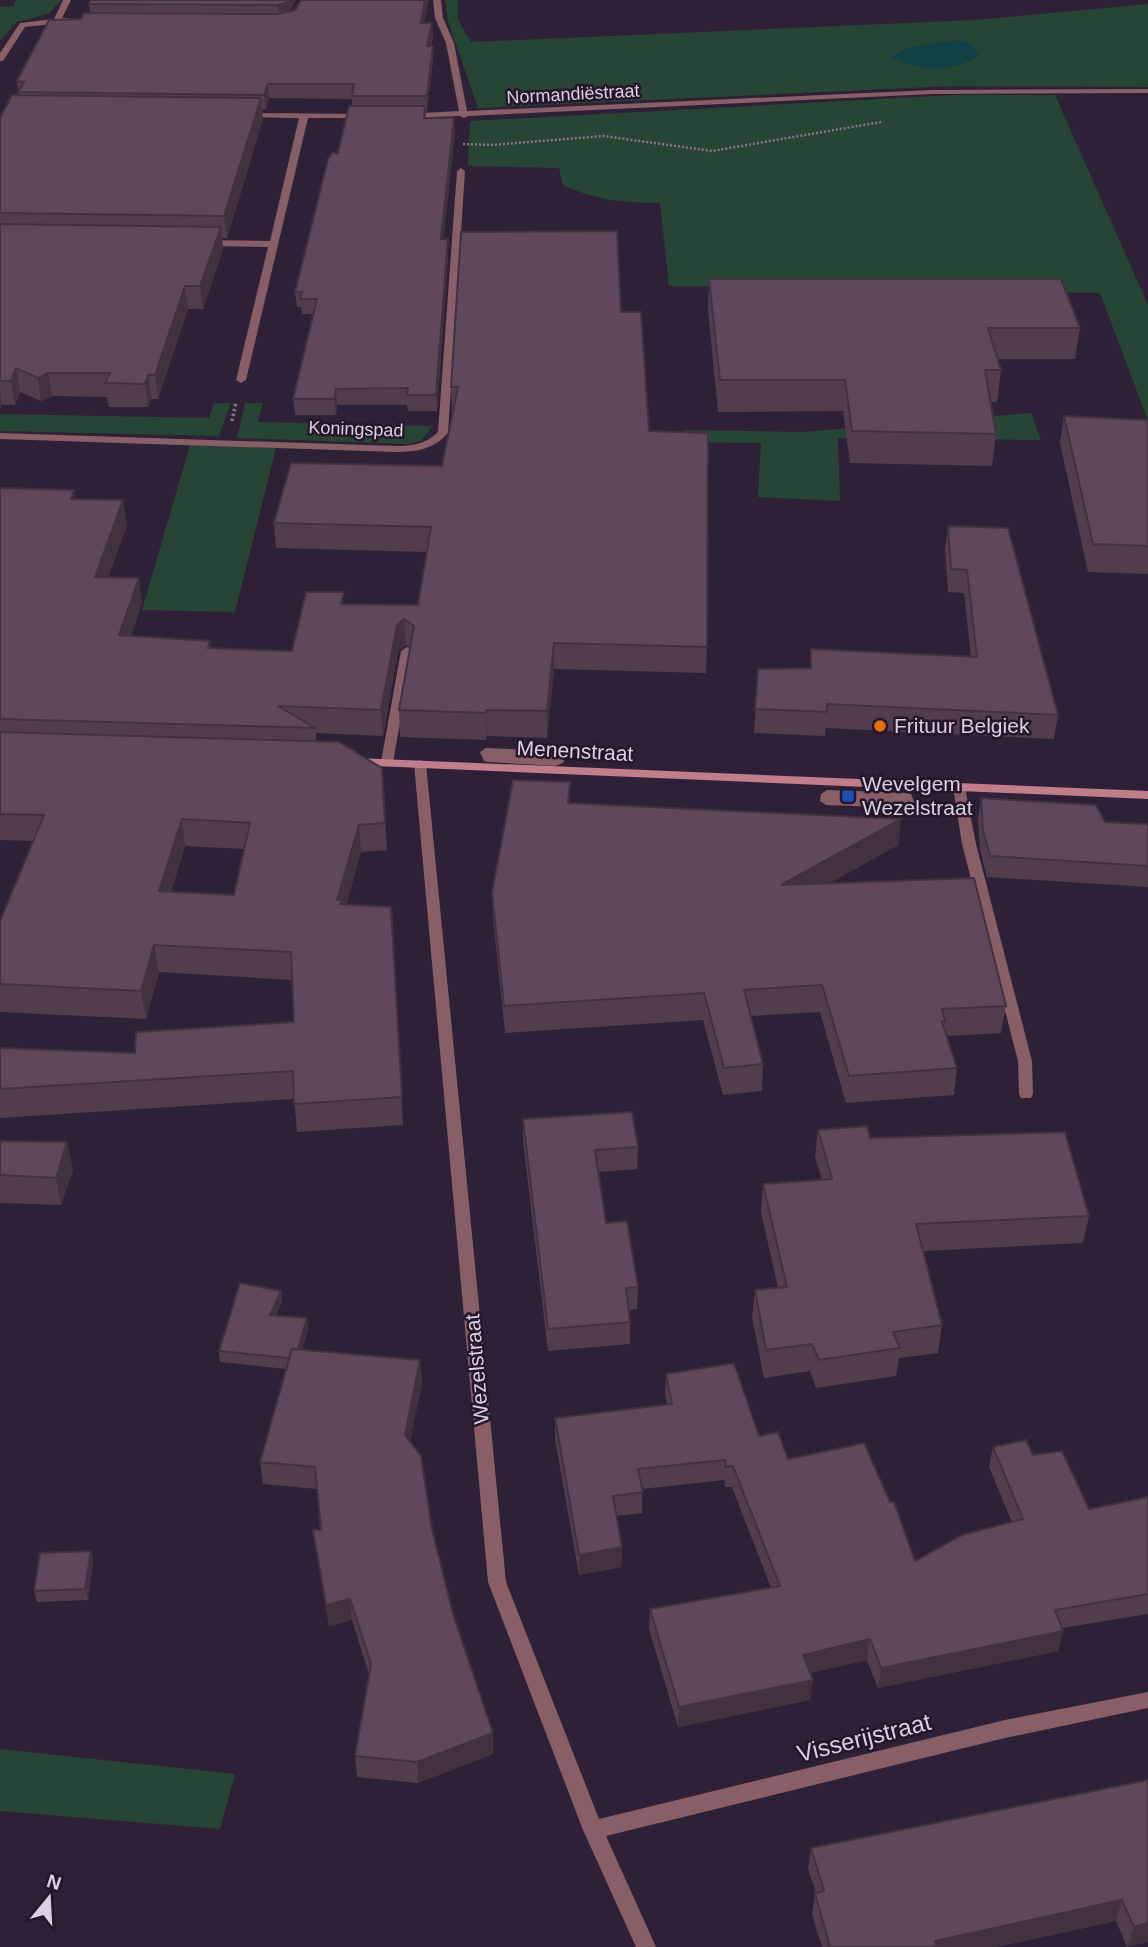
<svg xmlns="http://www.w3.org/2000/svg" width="1148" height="1947" font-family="Arial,sans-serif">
  <rect width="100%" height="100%" fill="#2e2036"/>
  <g fill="#274534">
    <polygon points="16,0 61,0 48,14 17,22 0,41 0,7 14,6"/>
    <polygon points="445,0 458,0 458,20 471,42 975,20 1148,4 1148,87 953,86 478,108 448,21"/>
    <path d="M 954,95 L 1055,95 L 1148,305 L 1148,421 L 1100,293 L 669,286 L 660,203 C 625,203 595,200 563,185 L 559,168 L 468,166 L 470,121 Z"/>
    <polygon points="214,403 231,403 219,436 0,431 0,414 209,418"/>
    <polygon points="245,403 263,403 258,422 433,426 422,440 410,444 237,438"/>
    <polygon points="1031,413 1041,440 838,438 840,501 758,497 761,443 685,442 684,430 802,432"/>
    <polygon points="190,445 276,448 235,612 142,610"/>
    <polygon points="0,1749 235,1774 220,1829 0,1811"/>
  </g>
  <path fill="#114146" d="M 958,40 L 971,44 L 979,56 C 952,72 919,72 891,57 L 910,47 Z"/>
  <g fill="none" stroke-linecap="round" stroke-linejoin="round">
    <polyline stroke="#84788a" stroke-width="2.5" stroke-dasharray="2 2" stroke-linecap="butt" points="463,144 491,145 604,136 712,151 881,122"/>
    <polyline stroke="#84788a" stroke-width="3.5" stroke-dasharray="2.5 2.5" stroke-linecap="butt" points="232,421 236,402"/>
    <g fill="#885f66" fill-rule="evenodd">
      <polygon points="407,647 413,651 393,762 387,766 381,762 401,651"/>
      <polygon points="959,783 965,787 976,844 1032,1061 1033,1094 1031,1098 1021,1098 1019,1094 1018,1061 962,844 953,787"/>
    </g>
    <g fill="#885f66" fill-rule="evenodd">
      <polygon points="486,748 560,751 566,755 563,763 555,766 488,762 484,761 480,752"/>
      <polygon points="827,790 906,793 911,794 915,804 909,808 826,805 820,801 821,794"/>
    </g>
    <g fill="#885f66" fill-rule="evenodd">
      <polygon points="63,0 71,0 62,18 70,18 70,22 25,27 3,61 0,61 0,53 20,23 54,19"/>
      <polygon points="433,0 441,0 443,18 454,43 467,111 932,90 1148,89 1148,93 932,94 468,116 464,118 460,116 407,118 403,116 404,114 459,111 446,43 435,18"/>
      <polygon points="243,113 366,114 370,116 366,118 308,118 246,380 241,383 236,380 268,247 206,246 202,243 206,240 270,241 299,118 240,117 240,113"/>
      <path d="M 461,168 L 465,171 L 448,433 C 434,449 417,452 396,452 L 0,439 L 0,433 L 396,446 C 412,446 426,444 438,432 L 457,171 Z"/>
      <polygon points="420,760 426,764 506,1582 599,1819 1005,1720 1148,1692 1148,1708 1005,1738 606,1836 656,1947 636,1947 583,1830 488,1582 414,764"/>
    </g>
    <polygon fill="#c07d8a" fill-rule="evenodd" points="356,758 1148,791 1148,799 352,765 350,762"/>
  </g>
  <g fill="#523d4f" fill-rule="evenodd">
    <polygon points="91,0 296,0 289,12 424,23 433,37 431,46 433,60 427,111 426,111 426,118 454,118 455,132 443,239 448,255 437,411 408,411 407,405 337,405 336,415 295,415 293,399 313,314 302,314 301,307 297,307 295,292 352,106 352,99 269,98 266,109 262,109 263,119 227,238 222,238 223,249 203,309 188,309 158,399 151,399 148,407 109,407 107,397 52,396 41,401 20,392 15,405 2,405 0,410 0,118 19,95 17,81 81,19 90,13 89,4"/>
    <polygon points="709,279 1080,328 1075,359 998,359 1001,370 997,402 991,402 996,434 992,466 850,463 843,411 718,412 708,310"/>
    <path d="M 621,312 L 649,431 L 707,647 L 706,673 L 554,669 L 547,738 L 487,736 L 486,740 L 400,737 L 399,710 L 410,648 L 406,645 L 398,651 L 383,736 L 316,733 L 316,741 L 382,768 L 387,850 L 361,852 L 346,905 L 391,907 L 403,1125 L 297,1132 L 294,1099 L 0,1118 L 0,1048 L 135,1053 L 294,1022 L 292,980 L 159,972 L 146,1019 L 0,1012 L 0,921 L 33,841 L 0,840 L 0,488 L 76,499 L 123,500 L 127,525 L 108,578 L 142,603 L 131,636 L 210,641 L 211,648 L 292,651 L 345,604 L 418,605 L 427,552 L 276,548 L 274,523 L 442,466 L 453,411 L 452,411 L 451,387 ZM 185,846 L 244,849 L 234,895 L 171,892 Z"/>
    <polygon points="1064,416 1148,420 1148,574 1088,572 1060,443"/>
    <polygon points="948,526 1058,715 1054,739 826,728 825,736 754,733 758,669 810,668 811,649 971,656 964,593 948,592 945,549"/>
    <polygon points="570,782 570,803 901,819 898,845 830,883 1006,1006 1001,1033 947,1036 957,1068 954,1095 846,1103 820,1012 751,1016 763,1064 762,1091 723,1095 703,1020 505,1033 493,919 492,893"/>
    <polygon points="981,798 1105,822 1148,824 1148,887 987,877 980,850 978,819"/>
    <polygon points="523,1119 638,1147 637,1169 598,1172 606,1223 638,1287 637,1309 629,1310 630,1322 630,1344 548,1351 523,1141"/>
    <polygon points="818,1130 870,1138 1089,1216 1083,1243 923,1251 942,1325 938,1353 899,1358 896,1376 816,1388 810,1371 764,1378 752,1317 755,1290 778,1288 761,1212 763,1184 822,1180 815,1157"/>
    <polygon points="0,1141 73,1170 61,1205 0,1203"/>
    <polygon points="281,1291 282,1302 276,1315 307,1318 308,1329 302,1350 420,1360 422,1382 410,1441 453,1614 493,1754 418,1783 357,1777 355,1756 369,1674 352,1620 329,1626 313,1530 321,1530 317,1489 263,1484 260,1462 286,1369 220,1362 219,1351"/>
    <polygon points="666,1374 759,1436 915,1561 1012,1522 989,1467 993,1447 1033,1455 1089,1509 1148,1497 1148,1614 1062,1628 1058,1651 878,1688 867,1660 810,1673 810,1700 678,1727 649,1629 650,1609 771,1588 732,1487 725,1487 724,1480 642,1489 642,1513 616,1516 622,1547 621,1567 579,1575 555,1439 555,1418 667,1404 665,1394"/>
    <polygon points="91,1551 93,1562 88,1600 37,1602 34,1591"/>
    <polygon points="1148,1780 1148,1942 1127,1947 1116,1921 996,1947 822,1947 812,1914 815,1893 816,1893 808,1869 811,1848"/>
  </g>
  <g fill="#423240">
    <polygon points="287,0 296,0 286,17 279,18 278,5"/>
    <polygon points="425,0 429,0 421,37 421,23"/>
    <polygon points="432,23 433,37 428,60 427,46"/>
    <polygon points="433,46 433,60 427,111 427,96"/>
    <polygon points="268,84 269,98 266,109 264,95"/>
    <polygon points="261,98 263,119 227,238 224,216"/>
    <polygon points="454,118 455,132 442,255 441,239"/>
    <polygon points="221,227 223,249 203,309 200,286"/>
    <polygon points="448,239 448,255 437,411 436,395"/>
    <polygon points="185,286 188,309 158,399 155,375"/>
    <polygon points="16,368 20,392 15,405 11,381"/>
    <polygon points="48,373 52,396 41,401 38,378"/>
    <polygon points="148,375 151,399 148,407 145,384"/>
    <polygon points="336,389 337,405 336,415 334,399"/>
    <polygon points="0,391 2,405 0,410"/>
    <polygon points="74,490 78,515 71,499"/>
    <polygon points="123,500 127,525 99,603 95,577"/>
    <polygon points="139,578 142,603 123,661 119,635"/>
    <polygon points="404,619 406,645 398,651 383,736 381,710 397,625"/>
    <polygon points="554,643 554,669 547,738 547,711"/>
    <polygon points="486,710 487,736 486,740"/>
    <polygon points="182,819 185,846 163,918 159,891"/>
    <polygon points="901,819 898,845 779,911 781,885"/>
    <polygon points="359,825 361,852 343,916 337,900"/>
    <polygon points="154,945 159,972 146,1019 141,991"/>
    <polygon points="67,1142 73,1170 61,1205 56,1178"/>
    <polygon points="281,1291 282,1302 271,1326 270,1315"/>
    <polygon points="307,1318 308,1329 296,1370 295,1359"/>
    <polygon points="420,1360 422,1382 407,1456 405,1435"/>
    <polygon points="622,1547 621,1567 579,1575 579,1555"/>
    <polygon points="91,1551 93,1562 88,1600 85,1589"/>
    <polygon points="350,1599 352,1620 329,1626 326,1605"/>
    <polygon points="1063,1631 1058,1651 878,1688 881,1668"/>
    <polygon points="870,1639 867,1660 801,1675 803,1655"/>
    <polygon points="813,1680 810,1700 678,1727 679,1707"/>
    <polygon points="493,1733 493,1754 418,1783 417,1762"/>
    <polygon points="1122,1900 1116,1921 996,1947 934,1947 935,1941"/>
    <polygon points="1148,1923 1148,1942 1127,1947 1134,1927"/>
  </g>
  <g fill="#5f475c" stroke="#423240" stroke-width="2" fill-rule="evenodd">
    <polygon points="91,0 287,0 285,3 278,5 89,4"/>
    <polygon points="301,0 425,0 421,23 432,23 427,46 433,46 427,96 352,96 354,84 268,84 264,95 18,92 24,82 17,81 49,20 81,19 84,13 278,14 295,10"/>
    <polygon points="12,95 261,98 224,216 0,213 0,118"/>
    <polygon points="349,106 425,106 424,118 454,118 441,239 448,239 436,395 407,395 408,388 336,389 334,399 293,399 317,299 300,299 302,292 295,292 328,159 332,153 338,153"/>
    <polygon points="0,224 221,227 200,286 185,286 155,375 148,375 145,384 105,383 110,373 48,373 38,378 16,368 11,381 0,381"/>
    <polygon points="617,231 621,312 641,312 649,431 708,433 707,647 554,643 547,711 486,710 486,713 399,710 414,626 404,619 397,625 381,710 278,706 315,728 0,719 0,488 74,490 71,499 123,500 95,577 139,578 119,635 210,641 208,648 292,651 306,592 344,592 341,604 418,605 431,527 274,523 291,463 442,466 458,387 451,387 461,232"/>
    <polygon points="709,279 1061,279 1080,328 988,328 1001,370 985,370 996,434 852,431 845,380 720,380"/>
    <polygon points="1064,416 1148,420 1148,546 1093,544"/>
    <polygon points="948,526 1008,528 1058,715 827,704 827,712 755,709 758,669 811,668 811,649 977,657 967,570 951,569"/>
    <path d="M 0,732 L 339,742 L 382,768 L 385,823 L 359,825 L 337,900 L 342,900 L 340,904 L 391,907 L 402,1097 L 294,1104 L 293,1071 L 0,1089 L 0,1048 L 135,1053 L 136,1032 L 294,1022 L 291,952 L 154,945 L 141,991 L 0,984 L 0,921 L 44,815 L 0,814 ZM 182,819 L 250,823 L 234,895 L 159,891 Z"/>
    <polygon points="513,780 570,782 568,803 901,819 781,885 974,878 1006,1006 942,1009 945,1021 942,1022 957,1068 849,1076 822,985 744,990 763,1064 724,1068 704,993 504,1006 492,893"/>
    <polygon points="981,798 1096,805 1105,822 1148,824 1148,866 990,856 983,830"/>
    <polygon points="632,1112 638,1147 595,1150 606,1223 627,1221 638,1287 626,1288 630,1322 548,1329 523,1119"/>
    <polygon points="867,1126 870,1138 1065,1132 1089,1216 916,1224 942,1325 893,1332 900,1348 819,1360 812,1344 766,1350 755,1290 787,1287 763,1184 832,1179 818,1130"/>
    <polygon points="0,1141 67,1142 56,1178 0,1175"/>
    <polygon points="240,1283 281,1291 270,1315 307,1318 298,1349 292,1349 289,1358 219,1351"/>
    <polygon points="292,1349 420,1360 405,1435 421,1456 432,1529 453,1614 493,1733 417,1762 355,1756 371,1664 350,1599 326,1605 313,1530 321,1530 315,1467 260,1462"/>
    <polygon points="734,1363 759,1436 778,1432 788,1459 864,1443 890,1502 894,1502 915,1561 962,1535 1023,1519 993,1447 1026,1440 1033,1455 1062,1451 1089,1509 1148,1497 1148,1594 1055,1610 1063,1631 881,1668 870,1639 803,1655 813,1680 679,1707 650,1609 780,1586 733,1466 726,1467 725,1460 638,1469 643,1492 613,1496 622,1547 579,1555 555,1418 672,1404 666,1374"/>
    <polygon points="91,1551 85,1589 34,1591 40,1553"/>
    <polygon points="1148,1780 1148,1923 1134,1927 1122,1900 935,1941 937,1947 830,1947 815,1893 824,1891 811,1848"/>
  </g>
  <circle fill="#e8710a" stroke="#25162c" stroke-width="2.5" cx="880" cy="726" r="7"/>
  <rect fill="#1a4fb4" stroke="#25162c" stroke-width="2.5" x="841" y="789" width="14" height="14" rx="3.5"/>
  <g text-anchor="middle" stroke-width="5" stroke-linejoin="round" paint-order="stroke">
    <g font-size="18" fill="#dbd1e0" stroke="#25162c">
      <text transform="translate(573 94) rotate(-3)" y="6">Normandiëstraat</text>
      <text transform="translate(356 429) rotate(2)" y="6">Koningspad</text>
    </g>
    <g font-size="21" fill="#dbd1e0" stroke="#25162c" text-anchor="start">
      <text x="894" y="733">Frituur Belgiek</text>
      <text x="862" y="791">Wevelgem<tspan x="862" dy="24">Wezelstraat</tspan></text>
    </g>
    <g font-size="21" fill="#dbd1e0" stroke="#25162c">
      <text transform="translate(575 751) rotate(3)" y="7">Menenstraat</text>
      <text transform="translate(477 1369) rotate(-95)" y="7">Wezelstraat</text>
    </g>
    <g font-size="24" fill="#dbd1e0" stroke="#25162c">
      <text transform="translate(864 1738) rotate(-14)" y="8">Visserijstraat</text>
    </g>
  </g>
  <g transform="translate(49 1898) rotate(18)" stroke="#25162c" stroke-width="5" paint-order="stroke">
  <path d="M0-5L12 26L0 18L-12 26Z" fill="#dbd1e0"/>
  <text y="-10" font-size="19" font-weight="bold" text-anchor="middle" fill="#dbd1e0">N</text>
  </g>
</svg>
